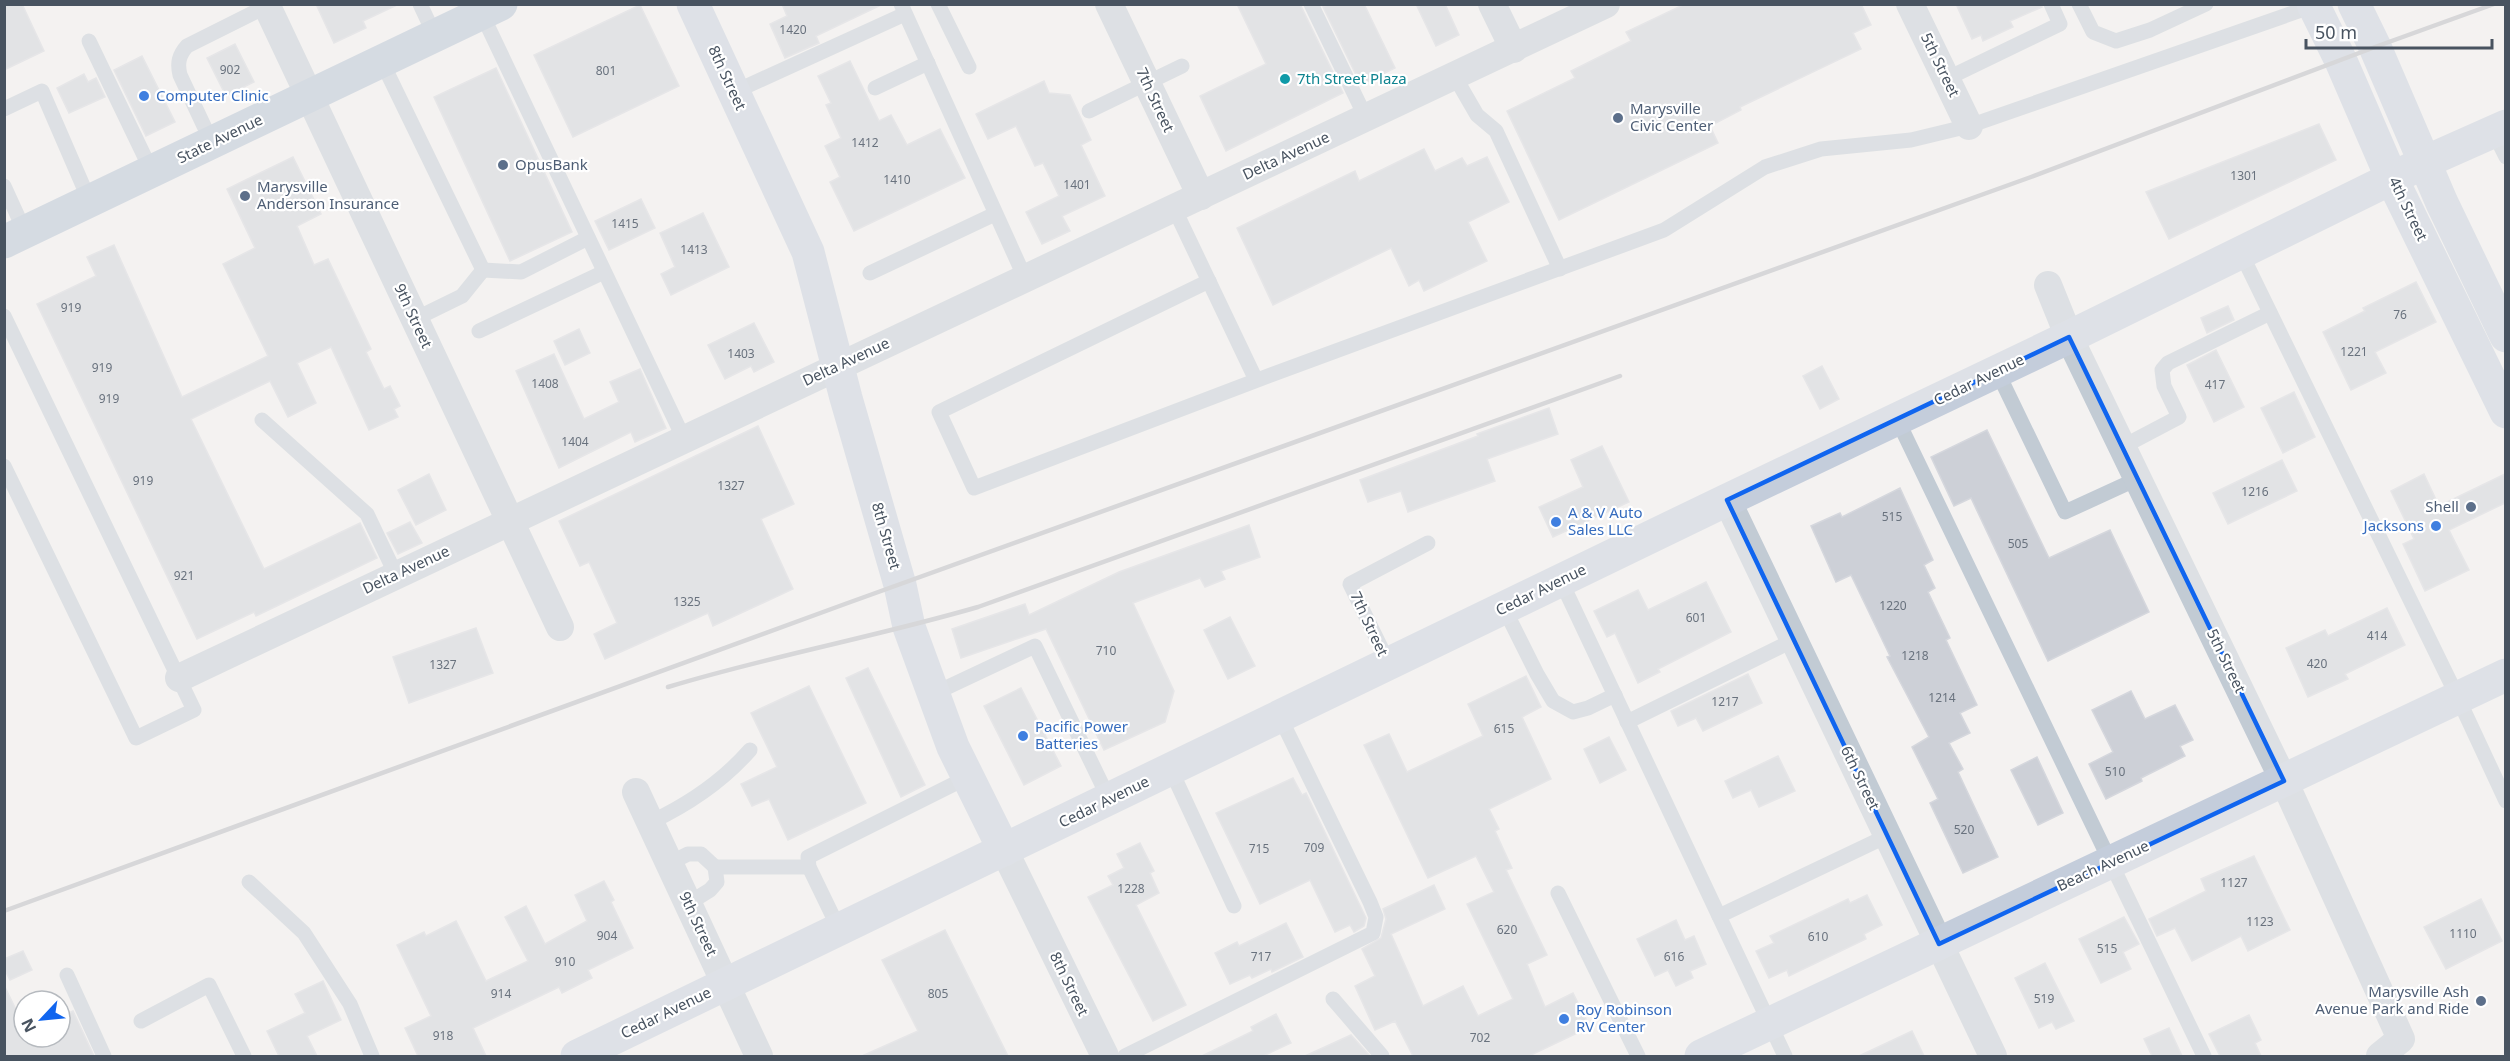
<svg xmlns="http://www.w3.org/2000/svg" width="2510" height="1061" font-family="'Noto Sans',sans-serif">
  <rect width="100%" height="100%" fill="#f4f2f1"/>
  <g fill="#cdd0d7" stroke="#d5d7dd" stroke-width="1.5">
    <polygon points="4,4 22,4 44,51 4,70"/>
    <polygon points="316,4 399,4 363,21 366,28 334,43"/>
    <polygon points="782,4 883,4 816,36 819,43 785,58 770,24 787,16"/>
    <polygon points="1237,4 1300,4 1343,93 1226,151 1200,96 1266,64"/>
    <polygon points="1330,4 1364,4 1395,68 1361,85 1323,7"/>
    <polygon points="1416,4 1445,4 1459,35 1436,46"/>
    <polygon points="1685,4 1861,4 1871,25 1853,33 1861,49 1740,107 1741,110 1710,126 1718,143 1559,220 1507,111 1575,78 1571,71 1631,41 1626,32"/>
    <polygon points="1956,4 2041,4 2042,7 2010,21 2013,27 1983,41 1981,35 1972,39"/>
    <polygon points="640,5 679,86 573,137 534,55"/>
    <polygon points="235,44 254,82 226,96 207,58"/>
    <polygon points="142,56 175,122 146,136 114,70"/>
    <polygon points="850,61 879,121 891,115 907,145 940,129 965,178 854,231 830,182 840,177 825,146 841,138 826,105 831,103 818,76"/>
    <polygon points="496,68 572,232 510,261 434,97"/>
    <polygon points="84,74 88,82 96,78 105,97 69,113 57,88"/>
    <polygon points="1044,81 1049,93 1070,95 1091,140 1081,145 1105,196 1062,216 1070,231 1042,244 1026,212 1059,196 1043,163 1035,166 1016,126 988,139 976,114"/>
    <polygon points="2319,124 2336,160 2169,239 2146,192"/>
    <polygon points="1424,149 1435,171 1462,158 1467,166 1487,157 1509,202 1468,222 1487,261 1424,291 1419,280 1409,286 1391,248 1273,305 1237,228 1355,171 1359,181"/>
    <polygon points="293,157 321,214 297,226 314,265 328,259 371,349 366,352 384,389 390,386 400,406 394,409 398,417 369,430 331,347 297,363 316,403 288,417 270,381 191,419 264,569 360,523 377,558 256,616 254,612 197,639 37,304 96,276 87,257 114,245 182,397 268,356 223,264 255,248 227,189"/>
    <polygon points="641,199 655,228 609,250 595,221"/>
    <polygon points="703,213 729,267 671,295 661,274 675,267 660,233"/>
    <polygon points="2416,282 2436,322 2375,352 2386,373 2351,390 2323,332 2365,311 2363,308"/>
    <polygon points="2228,306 2234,320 2207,333 2201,318"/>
    <polygon points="754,323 774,362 754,372 751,366 725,379 708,345"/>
    <polygon points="579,329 590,353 565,365 554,341"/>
    <polygon points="2216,350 2244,407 2214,422 2187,365"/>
    <polygon points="554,354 584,419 619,402 610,382 640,369 666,428 635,442 631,432 559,468 516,371"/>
    <polygon points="1822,366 1839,399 1820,409 1803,376"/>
    <polygon points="2294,392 2315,437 2283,453 2261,408"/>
    <polygon points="1549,408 1558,434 1487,459 1495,481 1408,512 1401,491 1368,502 1360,480 1478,436 1477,434"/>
    <polygon points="758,426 794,504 761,519 793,589 713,626 708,613 605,659 594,634 617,623 589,562 580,566 559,521"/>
    <polygon points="1987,430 2049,558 2110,530 2149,612 2048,661 1971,498 1954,506 1931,457"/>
    <polygon points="1602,446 1629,502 1553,537 1539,507 1583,487 1571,460"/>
    <polygon points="2282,460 2297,491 2228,524 2213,493"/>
    <polygon points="429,474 446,510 416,525 398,490"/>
    <polygon points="2424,474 2439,506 2505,474 2505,503 2449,530 2469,570 2425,591 2403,544 2414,539 2391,491"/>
    <polygon points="1900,488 1933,560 1924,565 1935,588 1928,592 1950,638 1946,640 1977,705 1960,713 1970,733 1949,743 1963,769 1958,772 1998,857 1963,873 1930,803 1938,799 1912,747 1929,737 1887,657 1890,656 1851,575 1836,582 1811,526 1840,513 1842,517"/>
    <polygon points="410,522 422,543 398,554 387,533"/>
    <polygon points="1249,525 1260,557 1221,571 1225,579 1205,587 1200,578 1133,603 1174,691 1165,722 1104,750 1046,629 961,658 952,629 1025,604 1029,615 1119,572"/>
    <polygon points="1706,582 1731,632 1658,669 1660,672 1638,683 1615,633 1607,637 1594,611 1638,590 1648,610"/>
    <polygon points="2387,608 2405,645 2345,674 2348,679 2308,697 2286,648 2325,630 2328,636"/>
    <polygon points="1230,617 1255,666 1228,679 1204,630"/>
    <polygon points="476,628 493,673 409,703 393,657"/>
    <polygon points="868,668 925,785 901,797 846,678"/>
    <polygon points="1748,674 1762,703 1703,731 1696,718 1678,726 1671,711"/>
    <polygon points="1526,676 1541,707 1522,717 1551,779 1489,809 1499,829 1495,831 1512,868 1506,870 1547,955 1527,964 1545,1007 1573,993 1590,1027 1529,1056 1413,1056 1395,1021 1375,1030 1355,986 1375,976 1362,949 1381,938 1386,919 1383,909 1434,885 1445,909 1391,934 1423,1006 1463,986 1478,1016 1513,999 1467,904 1494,892 1476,856 1428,878 1364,745 1389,734 1407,772 1483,736 1468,704"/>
    <polygon points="809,686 866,803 788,840 769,799 752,806 741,784 777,767 751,713"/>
    <polygon points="1021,688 1061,766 1024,785 984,706"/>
    <polygon points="2131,691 2145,719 2175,705 2193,740 2180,746 2185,756 2141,778 2142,781 2106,799 2089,764 2113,752 2092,710"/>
    <polygon points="1609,737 1626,770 1600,783 1584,749"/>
    <polygon points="1778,756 1795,791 1759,807 1751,790 1733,798 1725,781"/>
    <polygon points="2037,757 2063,813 2038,825 2011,770"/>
    <polygon points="1293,778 1302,795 1306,793 1366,918 1364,926 1354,932 1350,925 1335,932 1310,880 1260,904 1216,813"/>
    <polygon points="1140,843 1154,871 1150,873 1159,893 1136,905 1186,1005 1153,1021 1088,897 1113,885 1108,876 1124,868 1117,854"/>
    <polygon points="2254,856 2290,930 2248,951 2241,936 2192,961 2175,928 2157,936 2149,919 2206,891 2201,879"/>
    <polygon points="604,881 614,900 611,902 633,948 588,970 592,978 562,993 559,987 473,1028 486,1056 418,1056 405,1028 431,1016 397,945 424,932 426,936 456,921 486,981 528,961 505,917 526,906 545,944 587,921 575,895"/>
    <polygon points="1867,895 1882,925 1864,934 1866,939 1789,976 1787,970 1769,978 1756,951 1774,943 1770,936 1848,899 1850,903"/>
    <polygon points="2481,899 2502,941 2446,969 2424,927"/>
    <polygon points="2124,917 2139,944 2123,952 2131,969 2101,983 2079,939"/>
    <polygon points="1676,920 1685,940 1694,936 1706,964 1690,971 1693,978 1676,986 1668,970 1655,976 1637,939"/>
    <polygon points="1286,923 1303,957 1272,972 1271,969 1252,978 1250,975 1230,984 1215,953 1237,942 1239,946"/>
    <polygon points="945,930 1008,1056 862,1056 918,1031 882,960"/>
    <polygon points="23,951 32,970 10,980 4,968 4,959"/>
    <polygon points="2045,963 2074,1021 2056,1029 2052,1022 2039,1028 2015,978"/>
    <polygon points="323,981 341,1020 307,1036 317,1056 279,1056 267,1031 305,1013 295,994"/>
    <polygon points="4,985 24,1026 24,1037 60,1037 60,1017 73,1011 94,1056 4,1056"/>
    <polygon points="1276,1014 1291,1043 1263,1056 1202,1056 1253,1031 1251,1027"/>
    <polygon points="2249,1015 2261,1040 2255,1043 2261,1056 2220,1056 2209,1034"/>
    <polygon points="2169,1028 2182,1056 2152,1056 2144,1039"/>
    <polygon points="1912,1031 1924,1056 1859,1056"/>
    <polygon points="1351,1035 1370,1056 1305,1056"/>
  </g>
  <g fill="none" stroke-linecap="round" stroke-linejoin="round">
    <g stroke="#c2cbd4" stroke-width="15">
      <polyline points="420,4 435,36"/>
      <polyline points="901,4 1025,278"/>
      <polyline points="938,4 969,67"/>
      <polyline points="1311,4 1366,118"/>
      <polyline points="2079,4 2093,32 2116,41 2150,30 2206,4"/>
      <polyline points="480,10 684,439"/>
      <polyline points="89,41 152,172"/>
      <polyline points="382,62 483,270 462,296 415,319"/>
      <polyline points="1455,77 1477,115 1496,131 1560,269"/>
      <polyline points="1946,79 2060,24 2051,4"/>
      <polyline points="875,88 928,63"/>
      <polyline points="734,92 905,14"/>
      <polyline points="4,109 42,91 90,202"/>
      <polyline points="1089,111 1182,66"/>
      <polyline points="2493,131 2506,157"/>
      <path d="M 212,143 L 180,75 C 177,63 179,55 187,46 L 267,6"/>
      <polyline points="4,186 25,232"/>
      <polyline points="1174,208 1256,380"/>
      <polyline points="2241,253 2458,698 2506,801"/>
      <polyline points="483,270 521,272 588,238"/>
      <polyline points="870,273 995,214"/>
      <polyline points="1209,281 939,412 974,488 1268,376 1664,230 1765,167 1821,149 1911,140 1969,126 2313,6"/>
      <polyline points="4,316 194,710 136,738 4,466"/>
      <polyline points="479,331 604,272"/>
      <polyline points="1997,371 2065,512 2137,479"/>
      <polyline points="1897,419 2204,1056"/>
      <polyline points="262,420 367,514 396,575"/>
      <polyline points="2122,447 2179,417 2164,386 2162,370 2168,363 2270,313"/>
      <polyline points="1561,581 1785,1056"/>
      <polyline points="1504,608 1537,674 1553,701 1573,712 1588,708 1615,695"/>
      <polyline points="1389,664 1350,584 1428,543"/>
      <polyline points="933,694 1035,646 1109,799"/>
      <polyline points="1627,722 1794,640"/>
      <polyline points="1171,770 1234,906"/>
      <path d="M 651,822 C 689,804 722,782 750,750"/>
      <polyline points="670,863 688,854 701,854 715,867"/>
      <polyline points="249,882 304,933 350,1004 372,1056"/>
      <polyline points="1558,893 1638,1056"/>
      <polyline points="689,903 710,890 717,882 715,867 809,867"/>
      <polyline points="1719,916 1887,836"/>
      <polyline points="839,929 809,867 808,857 968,777"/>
      <polyline points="67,975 104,1056"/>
      <polyline points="1333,999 1382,1056"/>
      <polyline points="141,1021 209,985 244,1056"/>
      <polyline points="1125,1056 1373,933 1376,917 1370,902 1280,717"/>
    </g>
    <g stroke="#c2cbd4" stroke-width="28">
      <polyline points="266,4 560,627"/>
      <polyline points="1109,4 1201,196"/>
      <polyline points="1492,4 1514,49"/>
      <polyline points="1910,4 1969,126"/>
      <polyline points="2048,285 2069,337 2284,781 2401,1039 2380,1056"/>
      <polyline points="1727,500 1993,1056"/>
      <polyline points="179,678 1606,4"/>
      <polyline points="636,792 759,1056"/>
      <polyline points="1004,850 1105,1056"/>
    </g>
    <g stroke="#c4cddb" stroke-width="33">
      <polyline points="693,4 808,252 846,398 900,585 909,627 953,747 1004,850"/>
      <polyline points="2313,4 2341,61 2392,179 2506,412"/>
      <polyline points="2354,4 2375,47 2442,203 2506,336"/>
      <polyline points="577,1056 1727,500 2069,337 2425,162 2506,126"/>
      <polyline points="1701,1056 2506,675"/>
    </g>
    <polyline stroke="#b0bfd1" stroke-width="33" points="4,242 501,4"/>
    <g stroke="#b3b6bc" stroke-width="4.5">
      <path d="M 668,687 C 770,656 875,637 978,607 L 1620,376"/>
      <polyline points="4,911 845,604 2031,177 2375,47 2494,4"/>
    </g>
  </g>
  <path d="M0 0H2510V1061H0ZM 2069,337 L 2284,781 L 1939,944 L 1727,500 Z" fill="#f4f2f1" fill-opacity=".55" fill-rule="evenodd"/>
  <path fill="none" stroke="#1065ef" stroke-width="4.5" stroke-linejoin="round" d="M 2069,337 L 2284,781 L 1939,944 L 1727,500 Z"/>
  <circle fill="#0f9aa8" stroke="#fff" stroke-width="2" cx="1285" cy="79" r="6"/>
  <g fill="#3f7fe0" stroke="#fff" stroke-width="2">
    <circle cx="144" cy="96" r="6"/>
    <circle cx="1556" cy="522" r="6"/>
    <circle cx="2436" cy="526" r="6"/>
    <circle cx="1023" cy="736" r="6"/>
    <circle cx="1564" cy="1019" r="6"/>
  </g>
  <g fill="#5c6f8a" stroke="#fff" stroke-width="2">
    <circle cx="1618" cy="118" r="6"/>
    <circle cx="503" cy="165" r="6"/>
    <circle cx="245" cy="196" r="6"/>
    <circle cx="2471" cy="507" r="6"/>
    <circle cx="2481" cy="1001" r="6"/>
  </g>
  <g text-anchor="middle" stroke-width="4.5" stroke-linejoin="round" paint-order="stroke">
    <g font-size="12" fill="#69727e">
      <text x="793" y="34">1420</text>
      <text x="230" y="74">902</text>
      <text x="606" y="75">801</text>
      <text x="865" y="147">1412</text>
      <text x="2244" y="180">1301</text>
      <text x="897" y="184">1410</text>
      <text x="1077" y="189">1401</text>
      <text x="625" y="228">1415</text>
      <text x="694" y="254">1413</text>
      <text x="71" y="312">919</text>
      <text x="2400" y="319">76</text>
      <text x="2354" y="356">1221</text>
      <text x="741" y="358">1403</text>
      <text x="102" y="372">919</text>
      <text x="545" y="388">1408</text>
      <text x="2215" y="389">417</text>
      <text x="109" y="403">919</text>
      <text x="575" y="446">1404</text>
      <text x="143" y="485">919</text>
      <text x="731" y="490">1327</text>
      <text x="2255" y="496">1216</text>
      <text x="1892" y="521">515</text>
      <text x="2018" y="548">505</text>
      <text x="184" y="580">921</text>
      <text x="687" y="606">1325</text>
      <text x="1893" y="610">1220</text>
      <text x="1696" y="622">601</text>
      <text x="2377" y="640">414</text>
      <text x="1106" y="655">710</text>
      <text x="1915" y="660">1218</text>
      <text x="2317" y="668">420</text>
      <text x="443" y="669">1327</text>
      <text x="1942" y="702">1214</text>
      <text x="1725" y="706">1217</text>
      <text x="1504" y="733">615</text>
      <text x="2115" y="776">510</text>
      <text x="1964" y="834">520</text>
      <text x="1314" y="852">709</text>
      <text x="1259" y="853">715</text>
      <text x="2234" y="887">1127</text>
      <text x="1131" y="893">1228</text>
      <text x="2260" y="926">1123</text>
      <text x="1507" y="934">620</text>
      <text x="2463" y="938">1110</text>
      <text x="607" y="940">904</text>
      <text x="1818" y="941">610</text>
      <text x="2107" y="953">515</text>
      <text x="1261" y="961">717</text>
      <text x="1674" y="961">616</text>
      <text x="565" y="966">910</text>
      <text x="501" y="998">914</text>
      <text x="938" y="998">805</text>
      <text x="2044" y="1003">519</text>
      <text x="443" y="1040">918</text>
      <text x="1480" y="1042">702</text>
    </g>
    <g font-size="15" fill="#485360" stroke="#fff">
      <text transform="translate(1940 65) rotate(64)" y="5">5th Street</text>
      <text transform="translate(727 78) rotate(65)" y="5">8th Street</text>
      <text transform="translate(1155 100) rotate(65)" y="5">7th Street</text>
      <text transform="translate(220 139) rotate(-26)" y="5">State Avenue</text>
      <text transform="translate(1286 156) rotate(-25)" y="5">Delta Avenue</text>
      <text transform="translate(2408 209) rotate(64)" y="5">4th Street</text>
      <text transform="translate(413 316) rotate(65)" y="5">9th Street</text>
      <text transform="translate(846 362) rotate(-25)" y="5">Delta Avenue</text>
      <text transform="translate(1979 380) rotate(-26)" y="5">Cedar Avenue</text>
      <text transform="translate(886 536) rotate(74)" y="5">8th Street</text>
      <text transform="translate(406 570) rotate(-25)" y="5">Delta Avenue</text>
      <text transform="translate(1541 590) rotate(-26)" y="5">Cedar Avenue</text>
      <text transform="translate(1369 624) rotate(65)" y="5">7th Street</text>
      <text transform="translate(2226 661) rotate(64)" y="5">5th Street</text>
      <text transform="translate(1860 778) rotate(64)" y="5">6th Street</text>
      <text transform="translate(1104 802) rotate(-26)" y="5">Cedar Avenue</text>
      <text transform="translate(2103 866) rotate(-25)" y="5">Beach Avenue</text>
      <text transform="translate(698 924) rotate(65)" y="5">9th Street</text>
      <text transform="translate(1069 984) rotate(64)" y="5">8th Street</text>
      <text transform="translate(666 1013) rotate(-26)" y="5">Cedar Avenue</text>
    </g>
    <g font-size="15" fill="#0d838f" stroke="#fff" text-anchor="start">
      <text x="1297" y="84">7th Street Plaza</text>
    </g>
    <g font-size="15" fill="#366cbe" stroke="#fff" text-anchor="start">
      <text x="156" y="101">Computer Clinic</text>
      <text x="1568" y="518">A &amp; V Auto<tspan x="1568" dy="17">Sales LLC</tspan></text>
      <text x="2424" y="531" text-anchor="end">Jacksons</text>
      <text x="1035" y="732">Pacific Power<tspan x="1035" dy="17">Batteries</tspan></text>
      <text x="1576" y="1015">Roy Robinson<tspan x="1576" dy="17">RV Center</tspan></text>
    </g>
    <g font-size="15" fill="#4e5e75" stroke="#fff" text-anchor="start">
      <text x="1630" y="114">Marysville<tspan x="1630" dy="17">Civic Center</tspan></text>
      <text x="515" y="170">OpusBank</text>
      <text x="257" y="192">Marysville<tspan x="257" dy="17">Anderson Insurance</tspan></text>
      <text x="2459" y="512" text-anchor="end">Shell</text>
      <text x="2469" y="997" text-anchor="end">Marysville Ash<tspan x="2469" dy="17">Avenue Park and Ride</tspan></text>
    </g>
  </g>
  <rect width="2510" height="1061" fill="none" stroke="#485360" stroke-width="12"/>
  <g transform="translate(42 1019) rotate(244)"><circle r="28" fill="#ffffff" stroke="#b6babf" stroke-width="1.5"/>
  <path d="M0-4.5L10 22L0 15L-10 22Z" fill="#1065ef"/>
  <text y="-9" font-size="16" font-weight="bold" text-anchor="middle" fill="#485360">N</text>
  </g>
  <path d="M2306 39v9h186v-9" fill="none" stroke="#485360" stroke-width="3"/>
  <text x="2315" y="39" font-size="18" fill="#485360" stroke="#ffffff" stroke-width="4.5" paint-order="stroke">50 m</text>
</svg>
